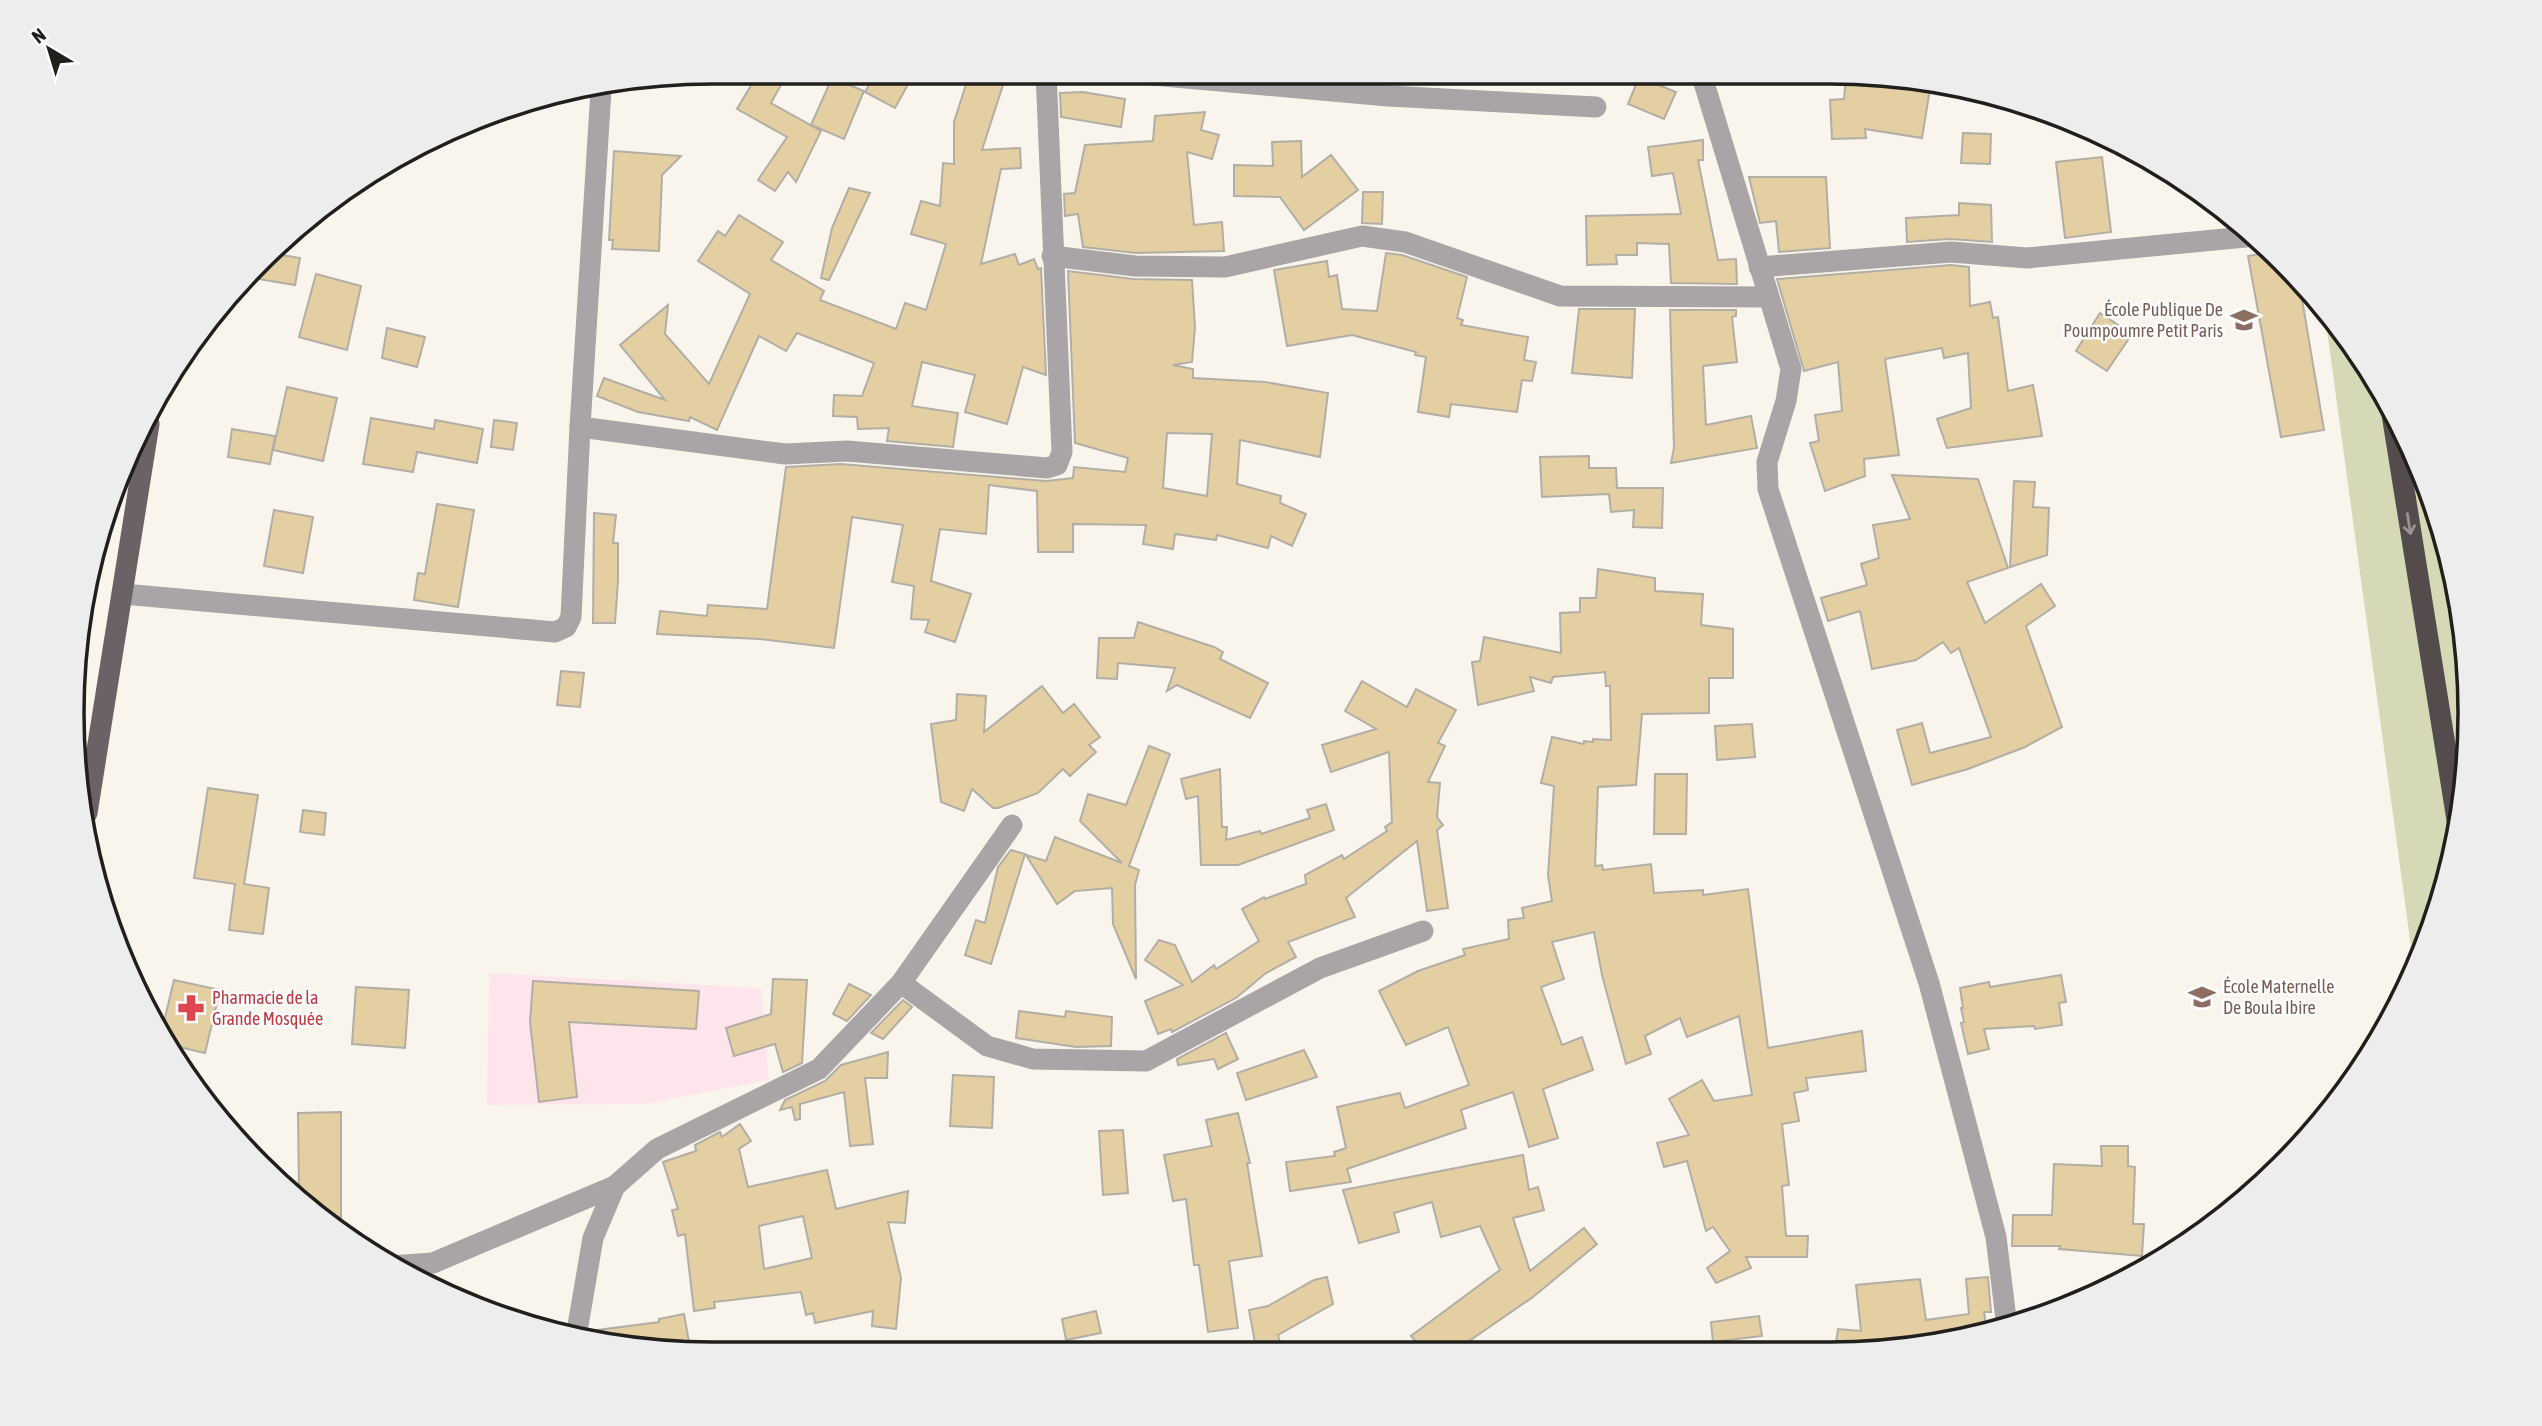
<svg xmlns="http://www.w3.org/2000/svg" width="2542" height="1426" font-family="'Asap Condensed',sans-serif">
  <rect width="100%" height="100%" fill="#f9f5ec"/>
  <polygon fill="#fee4eb" points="489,973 761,988 769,1080 643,1104 487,1105"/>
  <path fill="#d5d9b6" d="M 2324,308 L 2337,322 C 2359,357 2387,393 2404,430 C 2483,601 2491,797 2414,969 Z"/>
  <g fill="#e4cfa2" stroke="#b2aea6" stroke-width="2" fill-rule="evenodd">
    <polygon points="759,72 788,72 771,103 821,131 796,182 788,172 775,191 758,180 787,137 737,109"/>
    <polygon points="876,72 898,72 911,79 895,108 865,92"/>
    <polygon points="970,72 1004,82 982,150 1020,148 1021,168 1001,169 981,264 1015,254 1019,265 1034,259 1038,269 1041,268 1046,375 1023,367 1007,424 965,412 975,375 922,362 912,406 958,413 953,447 887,441 889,428 858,429 857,417 833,416 834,395 862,396 874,363 797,333 786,351 759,336 717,430 690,417 689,421 638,412 597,396 604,378 665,400 620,345 668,305 665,334 709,384 750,294 698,261 718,231 725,236 739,215 783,242 771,260 824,291 820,300 896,329 905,303 926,310 946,244 911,234 921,201 940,206 943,163 954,164 954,122"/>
    <polygon points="1846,76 1931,83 1922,138 1865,129 1866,138 1832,139 1830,100 1844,99"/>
    <polygon points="1639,77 1676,92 1664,119 1628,104"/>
    <polygon points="832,78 864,91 844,139 811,125"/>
    <polygon points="1083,92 1125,99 1121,127 1061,117 1060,93"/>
    <polygon points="1205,112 1201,130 1219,135 1212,159 1187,152 1194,225 1222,222 1224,251 1136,253 1083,247 1078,214 1065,216 1064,194 1075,193 1085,145 1153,141 1155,116"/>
    <polygon points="1963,133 1991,134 1990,164 1961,163"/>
    <polygon points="1703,140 1703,160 1698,160 1718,260 1736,259 1737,284 1671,283 1669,244 1637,243 1637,255 1616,255 1617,264 1587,265 1586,216 1681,214 1673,173 1652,176 1648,147"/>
    <polygon points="1301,141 1302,177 1331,155 1358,190 1304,230 1280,197 1234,196 1234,165 1273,166 1272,142"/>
    <polygon points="614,151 681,156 662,175 659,251 612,249 613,240 609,240"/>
    <polygon points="2102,157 2111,232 2065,238 2056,162"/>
    <polygon points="1749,177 1826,177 1830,248 1779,252 1776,221 1760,223"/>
    <polygon points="849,188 870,193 829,280 821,278 832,228"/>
    <polygon points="1363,192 1383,192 1382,224 1362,223"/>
    <polygon points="1959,203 1991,205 1992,242 1950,239 1907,242 1906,218 1959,215"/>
    <polygon points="2271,252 2299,281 2324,430 2281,437 2248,256"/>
    <polygon points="1386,253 1402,255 1467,277 1457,318 1463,320 1461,325 1528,337 1524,360 1536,362 1532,381 1522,380 1517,412 1451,404 1449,417 1418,412 1426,357 1415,355 1416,352 1352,335 1287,346 1274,270 1327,261 1329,277 1337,275 1342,309 1377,311"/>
    <polygon points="276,254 300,258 295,285 253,278"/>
    <polygon points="1951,265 1969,267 1970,306 1990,302 1993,318 1998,317 2008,391 2033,385 2042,436 1947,448 1937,419 1971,408 1968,353 1944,358 1942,348 1885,359 1899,455 1864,459 1865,476 1825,491 1810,443 1819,441 1815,415 1842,411 1838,362 1804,371 1777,279"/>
    <path d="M 1068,271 L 1133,279 L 1192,280 L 1195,327 L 1192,362 L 1173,365 L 1193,369 L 1193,378 L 1265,382 L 1328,393 L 1320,457 L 1240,440 L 1237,484 L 1281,496 L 1280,503 L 1306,514 L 1292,546 L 1271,536 L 1268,548 L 1217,535 L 1216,540 L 1175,534 L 1173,549 L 1143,544 L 1146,525 L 1073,524 L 1073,552 L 1038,552 L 1037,491 L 989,485 L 986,534 L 940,529 L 931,581 L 971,594 L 955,642 L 925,632 L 929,620 L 911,619 L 914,586 L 892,582 L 903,525 L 852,517 L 834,648 L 759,639 L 657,634 L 660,611 L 707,616 L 708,605 L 767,609 L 786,467 L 841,464 L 1046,481 L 1073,478 L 1074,467 L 1125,472 L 1128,458 L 1075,443 ZM 1167,433 L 1212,434 L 1207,496 L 1163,488 Z"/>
    <polygon points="316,274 361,286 347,350 299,337"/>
    <polygon points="1579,309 1635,309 1632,378 1572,373"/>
    <polygon points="1670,310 1736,310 1736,316 1732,317 1737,362 1703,366 1706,425 1751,416 1757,448 1671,463 1674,448"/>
    <polygon points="2100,313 2132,334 2107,371 2076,351"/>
    <polygon points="387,328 425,337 417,367 382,358"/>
    <polygon points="287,387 337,398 323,461 273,450"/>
    <polygon points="371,418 434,429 435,420 483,429 477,463 417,452 413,472 363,464"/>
    <polygon points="494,420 517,423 513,450 491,447"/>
    <polygon points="232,429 275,436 270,464 228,457"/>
    <polygon points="1589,456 1589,468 1616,468 1617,488 1663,488 1662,528 1633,527 1634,510 1611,512 1609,494 1542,497 1540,457"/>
    <polygon points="1892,475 1978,479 2008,568 1967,582 1985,623 2041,584 2055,606 2026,626 2062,727 2025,747 1968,769 1912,785 1897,730 1922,723 1930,753 1991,737 1959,648 1951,653 1943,642 1916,660 1872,669 1860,611 1828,621 1821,598 1867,585 1861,564 1879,558 1873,525 1910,519"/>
    <polygon points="2014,481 2035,482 2033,507 2049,508 2047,555 2010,567"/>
    <polygon points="437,504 474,510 458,607 414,600 418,573 425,574"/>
    <polygon points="274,510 313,517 303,573 264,566"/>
    <polygon points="594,513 616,515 613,543 618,543 618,581 615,623 593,623"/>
    <polygon points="1598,569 1655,578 1655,591 1703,594 1701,625 1733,629 1733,678 1709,678 1709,713 1642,714 1636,785 1598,787 1595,866 1602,865 1603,870 1651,864 1654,893 1703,890 1703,895 1748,889 1768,1048 1862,1031 1866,1071 1806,1078 1808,1090 1794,1093 1799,1121 1782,1124 1789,1185 1782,1186 1786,1236 1808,1236 1807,1257 1746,1257 1751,1268 1716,1283 1707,1268 1730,1251 1713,1227 1706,1231 1687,1161 1664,1167 1657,1143 1689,1135 1669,1099 1702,1080 1714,1101 1752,1095 1739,1016 1687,1037 1680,1018 1645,1036 1651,1054 1626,1064 1602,975 1594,932 1552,942 1564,979 1541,987 1562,1045 1582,1037 1593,1070 1543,1089 1558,1138 1529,1147 1513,1092 1461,1110 1466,1128 1347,1169 1351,1182 1290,1191 1286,1162 1335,1156 1334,1152 1346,1148 1337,1107 1400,1093 1405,1108 1469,1085 1448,1027 1406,1045 1379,991 1418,971 1465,955 1463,949 1509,939 1508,920 1524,918 1522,908 1552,901 1548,875 1554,786 1541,783 1552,737 1584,744 1584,741 1593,742 1593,739 1611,740 1610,686 1606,686 1605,672 1553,677 1551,683 1530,677 1534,691 1478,705 1472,662 1480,661 1484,637 1561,653 1560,613 1580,612 1580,598 1596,598"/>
    <polygon points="1138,622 1214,647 1223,652 1220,659 1268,683 1250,718 1177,685 1167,691 1175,668 1118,663 1117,679 1097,678 1099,638 1134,638"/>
    <polygon points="561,671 584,673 580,707 557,705"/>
    <polygon points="1362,681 1407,707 1416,689 1456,710 1438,743 1445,746 1428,782 1440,783 1437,817 1443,825 1437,830 1448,908 1427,911 1417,841 1346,898 1355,917 1288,942 1296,957 1266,973 1236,998 1172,1032 1171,1029 1158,1034 1145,1001 1183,985 1145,960 1159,940 1175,945 1192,982 1214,965 1216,969 1259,941 1242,909 1264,897 1265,899 1306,884 1305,875 1342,855 1344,859 1387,831 1385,827 1392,822 1389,752 1331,772 1322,745 1376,729 1345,711"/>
    <polygon points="1042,686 1063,713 1074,704 1100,737 1089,745 1096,752 1070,776 1063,769 1038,793 998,808 993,808 972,789 964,811 941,802 931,724 956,720 957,694 986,696 984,732"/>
    <polygon points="1752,724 1755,757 1717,760 1715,726"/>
    <polygon points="1149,746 1170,754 1129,866 1139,870 1135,885 1136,979 1113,924 1112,888 1075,891 1057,904 1026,855 1046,861 1055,837 1122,863 1080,821 1088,794 1126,805"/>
    <polygon points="1220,769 1222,827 1227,827 1226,840 1260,831 1261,834 1310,818 1307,810 1326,804 1334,830 1238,865 1201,865 1198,796 1186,799 1181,779"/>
    <polygon points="1655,774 1687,774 1686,834 1654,834"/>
    <polygon points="208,788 258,795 244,884 269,888 263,934 229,930 235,884 194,878"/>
    <polygon points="303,810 326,813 324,835 300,832"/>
    <polygon points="1011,850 1025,854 991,964 965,955 976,920 985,923 998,867"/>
    <polygon points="2061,975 2066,1002 2059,1003 2062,1025 2035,1029 2034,1026 1984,1029 1989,1049 1968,1054 1961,1023 1964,1022 1961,1008 1963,1008 1960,988 1989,982 1990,987"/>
    <polygon points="773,979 807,980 802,1063 783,1072 775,1044 734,1056 726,1028 771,1014"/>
    <polygon points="174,980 220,990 205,1053 175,1046 163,1026"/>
    <polygon points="533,981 699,991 696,1029 569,1022 577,1097 539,1102 530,1022"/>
    <polygon points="849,984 871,995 847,1021 833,1014"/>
    <polygon points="356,987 409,990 405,1048 352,1044"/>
    <polygon points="903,1000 912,1007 883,1039 871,1033"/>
    <polygon points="1019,1011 1065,1017 1066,1011 1112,1017 1111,1046 1076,1047 1016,1038"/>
    <polygon points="1226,1033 1238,1059 1218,1069 1214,1059 1178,1065 1177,1059"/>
    <polygon points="1304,1050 1317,1077 1246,1100 1237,1073"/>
    <polygon points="888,1052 887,1078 865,1078 873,1144 850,1146 844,1092 800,1104 800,1119 795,1120 792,1107 780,1110 785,1100 825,1081 841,1065"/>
    <polygon points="953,1075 994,1077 992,1128 950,1126"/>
    <polygon points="341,1112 341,1226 299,1192 298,1113"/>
    <polygon points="1238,1113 1250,1163 1247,1163 1262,1256 1229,1261 1238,1328 1208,1332 1199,1265 1194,1265 1186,1199 1173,1201 1164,1155 1212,1146 1206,1120"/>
    <path d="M 740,1124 L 751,1141 L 739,1149 L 748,1187 L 827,1170 L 836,1209 L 908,1191 L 905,1223 L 888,1222 L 901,1278 L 896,1329 L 872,1326 L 873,1311 L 815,1323 L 813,1313 L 806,1315 L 801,1292 L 714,1302 L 715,1308 L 694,1311 L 685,1234 L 678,1236 L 672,1210 L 678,1209 L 663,1162 L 696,1151 L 695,1145 L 720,1132 L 722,1137 ZM 803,1216 L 812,1258 L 764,1269 L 759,1226 Z"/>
    <polygon points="1123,1130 1128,1193 1103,1195 1099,1131"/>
    <polygon points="2101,1146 2128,1146 2128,1166 2135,1167 2133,1224 2144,1224 2142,1256 2059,1249 2060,1246 2012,1246 2013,1215 2052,1215 2054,1164 2102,1166"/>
    <polygon points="1523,1155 1529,1190 1538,1187 1544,1210 1513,1218 1530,1271 1584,1228 1597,1244 1533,1297 1456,1350 1423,1350 1411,1336 1500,1270 1480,1226 1441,1237 1432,1202 1394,1213 1399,1232 1359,1243 1343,1190"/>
    <polygon points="1327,1277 1333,1304 1278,1335 1280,1343 1256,1348 1249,1310 1268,1306 1314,1280"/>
    <polygon points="1988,1277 1991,1312 1984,1312 1987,1331 1912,1349 1835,1349 1838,1329 1861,1331 1856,1285 1920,1279 1926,1320 1969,1314 1966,1279"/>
    <polygon points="1096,1311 1101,1333 1066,1340 1062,1319"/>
    <polygon points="684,1314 691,1353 671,1353 589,1339 590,1331 659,1322 659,1319"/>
    <polygon points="1759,1316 1762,1336 1713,1342 1711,1322"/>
  </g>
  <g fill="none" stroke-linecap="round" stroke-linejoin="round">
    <g stroke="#a9a4a5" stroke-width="21">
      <polyline points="1119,72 1388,96 1596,107"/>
      <polyline points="1701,73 1791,369 1786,401 1767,462 1768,489 1929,983 1996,1237 2007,1327"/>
      <polyline points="601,90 580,427 785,454 847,451 1047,468 1057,465 1062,452 1046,72"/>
      <polyline points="1052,256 1135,266 1225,267 1362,236 1405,242 1560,296 1768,297"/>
      <polyline points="1759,267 1951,252 2027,258 2256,236"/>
      <polyline points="123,594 555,632 566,627 571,617 580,427"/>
      <polyline points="901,983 987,1046 1033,1059 1146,1061 1320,968 1423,931"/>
      <polyline points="390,1266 433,1263 615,1186"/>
      <polyline points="576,1337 593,1238 615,1186 657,1149 819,1069 901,983 1012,825"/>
    </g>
    <polyline stroke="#6a6264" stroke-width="21" points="87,813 149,424"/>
    <polyline stroke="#544b4d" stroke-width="21" points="2391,408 2458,826"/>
  </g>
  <defs><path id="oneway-shaft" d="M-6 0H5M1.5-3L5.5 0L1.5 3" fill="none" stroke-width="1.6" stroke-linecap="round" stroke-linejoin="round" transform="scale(1.75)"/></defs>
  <use stroke="#989394" href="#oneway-shaft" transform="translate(2409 524) rotate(81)"/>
  <defs>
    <symbol id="school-bare" viewBox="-9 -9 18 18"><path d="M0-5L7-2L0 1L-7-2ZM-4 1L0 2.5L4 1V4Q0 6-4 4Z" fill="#8d6e63" stroke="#fff" stroke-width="2.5" paint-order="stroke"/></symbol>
    <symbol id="pharmacy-bare" viewBox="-9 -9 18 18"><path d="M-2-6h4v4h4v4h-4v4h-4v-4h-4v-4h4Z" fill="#e0444e" stroke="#fff" stroke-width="2.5" paint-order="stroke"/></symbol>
  </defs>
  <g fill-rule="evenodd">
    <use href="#school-bare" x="2225" y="301" width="38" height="38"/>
    <use href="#school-bare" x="2183" y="978" width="38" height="38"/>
    <use href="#pharmacy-bare" x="172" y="989" width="38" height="38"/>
  </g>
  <g text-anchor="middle" stroke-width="5" stroke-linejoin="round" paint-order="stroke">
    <g font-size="18" fill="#785e54" stroke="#fff" text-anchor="end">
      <text x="2223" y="316">École Publique De<tspan x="2223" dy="21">Poumpoumre Petit Paris</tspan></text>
      <text x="2223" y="993" text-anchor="start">École Maternelle<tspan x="2223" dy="21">De Boula Ibire</tspan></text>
    </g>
    <g font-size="18" fill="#be3a42" stroke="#fff" text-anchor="start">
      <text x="212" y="1004">Pharmacie de la<tspan x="212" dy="21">Grande Mosquée</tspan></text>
    </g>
  </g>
  <path d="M0 0H2542V1426H0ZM713 84H1829A629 629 0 0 1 2458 713V713A629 629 0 0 1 1829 1342H713A629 629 0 0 1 84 713V713A629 629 0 0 1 713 84Z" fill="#ededed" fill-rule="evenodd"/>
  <path fill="none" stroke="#201f1c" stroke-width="3.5" d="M713 84H1829A629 629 0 0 1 2458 713V713A629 629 0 0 1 1829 1342H713A629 629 0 0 1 84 713V713A629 629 0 0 1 713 84Z"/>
  <g transform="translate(49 49) rotate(322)" stroke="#ffffff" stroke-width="5" paint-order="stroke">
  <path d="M0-5L12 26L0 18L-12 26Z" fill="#201f1c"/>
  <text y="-10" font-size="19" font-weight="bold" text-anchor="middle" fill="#201f1c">N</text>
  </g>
</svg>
